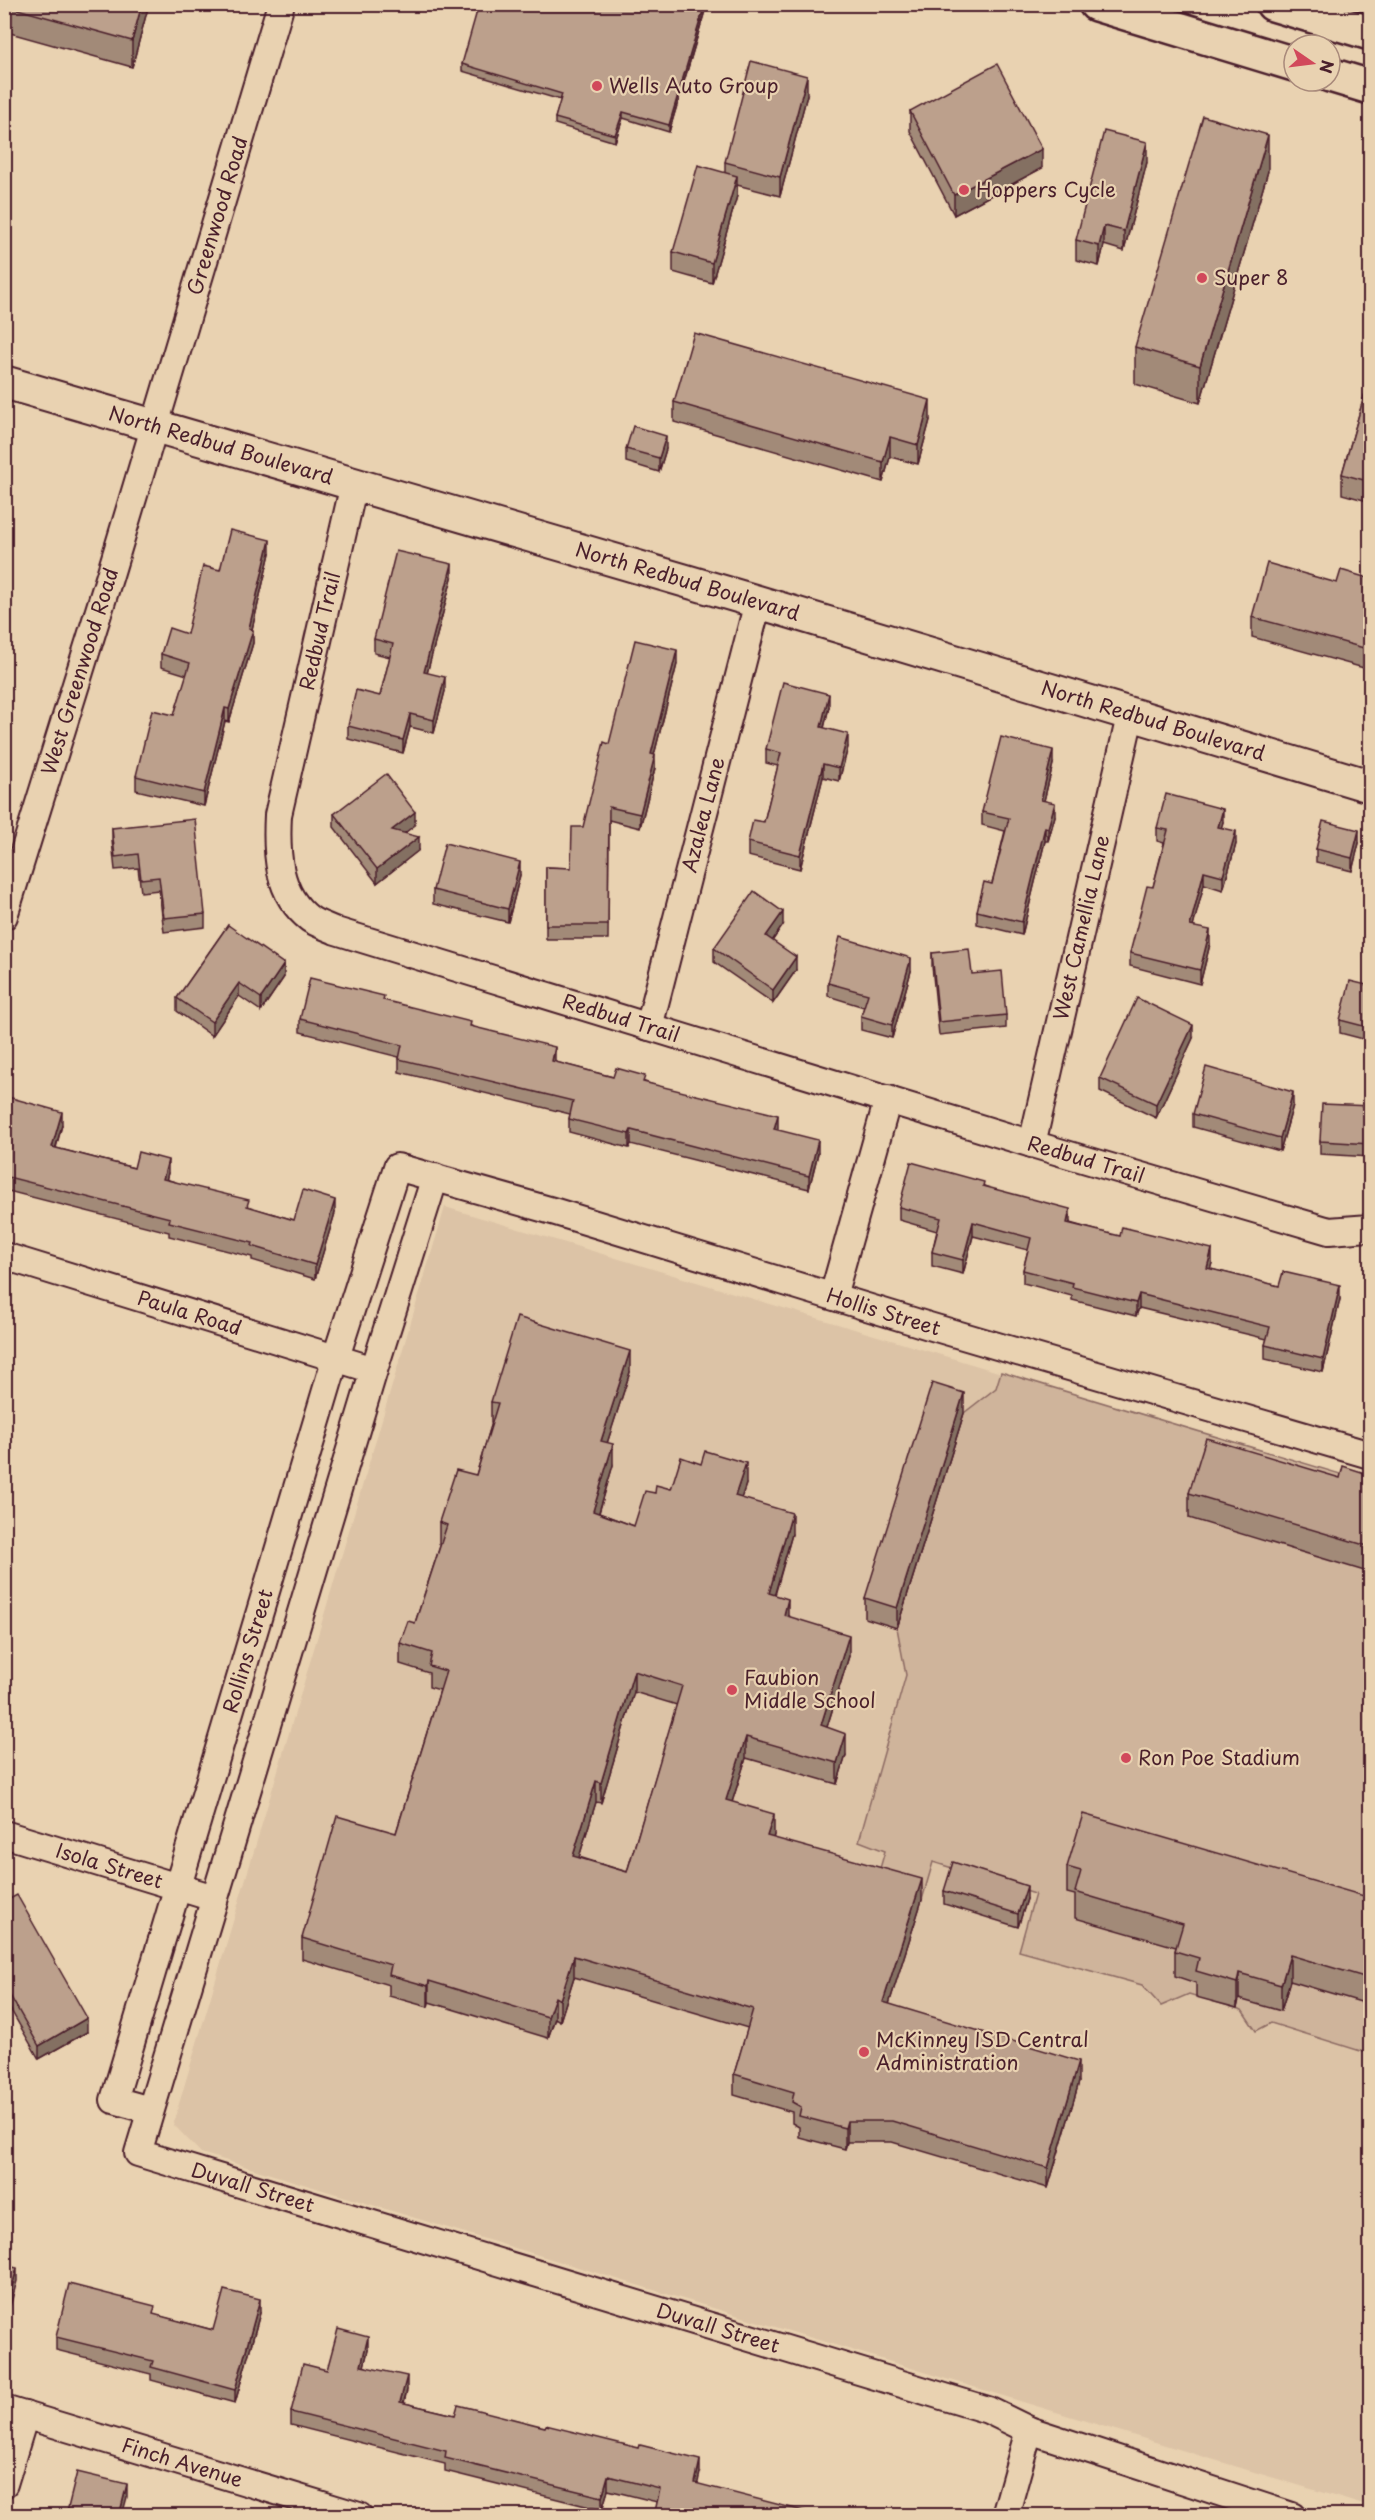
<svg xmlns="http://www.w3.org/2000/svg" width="1375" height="2520" font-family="'Playpen Sans',sans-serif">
  <rect width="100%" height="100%" fill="#e9d2b1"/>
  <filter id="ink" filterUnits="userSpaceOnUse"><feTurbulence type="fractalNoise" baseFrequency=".0167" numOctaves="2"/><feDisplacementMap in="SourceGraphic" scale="12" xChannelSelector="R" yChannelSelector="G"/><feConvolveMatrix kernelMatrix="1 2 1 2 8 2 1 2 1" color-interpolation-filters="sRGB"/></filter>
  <g filter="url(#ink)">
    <polygon fill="#dcc3a6" points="445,1207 1370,1483 1370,2507 201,2153 173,2124"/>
    <polygon fill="#cfb49b" stroke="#8c6a63" stroke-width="1.5" points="1001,1372 1370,1483 1370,2054 1271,2023 1256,2031 1242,2010 1189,1994 1161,2006 1142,1985 1019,1951 1035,1894 933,1862 922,1900 875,1886 885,1851 859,1841 906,1675 897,1628 964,1413 996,1388"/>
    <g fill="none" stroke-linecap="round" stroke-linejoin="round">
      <defs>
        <g id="minor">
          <path id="s1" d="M 354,484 L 278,815 C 276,852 277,894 310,919 C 317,924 328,927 336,931 L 1032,1144 L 1329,1231 L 1370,1228"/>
          <path id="s2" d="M 4,916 L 110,575 L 281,4"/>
          <path id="s3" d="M 649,1027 L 758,602"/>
          <path id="s4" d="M 1032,1144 L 1131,712"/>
          <path id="s5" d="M 435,1177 L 374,1370 L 138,2153 L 988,2410 L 1029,2430 L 1292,2516"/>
          <path id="s6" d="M 4,1256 L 374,1370"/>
          <polyline points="833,1296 888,1099"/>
          <path id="s7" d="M 4,1834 L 214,1898"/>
          <path id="s8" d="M 150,2110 L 114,2100 L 336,1357 L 397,1167 L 556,1212 L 929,1326 L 1370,1455"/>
          <path id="s9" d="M 4,2409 L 359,2516"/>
          <polyline points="4,2484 25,2415"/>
          <polyline points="1005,2516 1029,2430"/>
        </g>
        <g id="tertiary">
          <path id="s10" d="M 4,382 L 758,602 L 1370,786"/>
        </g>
        <g id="secondary">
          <polyline points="1096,4 1294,64"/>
          <polyline points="1330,75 1370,87"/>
        </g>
        <polyline id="motorway" points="1273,4 1370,33"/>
      </defs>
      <use href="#minor" stroke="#4a1f2b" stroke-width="30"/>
      <use href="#tertiary" stroke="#4a1f2b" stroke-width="36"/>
      <use href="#secondary" stroke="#4a1f2b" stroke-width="38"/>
      <use href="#motorway" stroke="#4a1f2b" stroke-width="38"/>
      <use href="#minor" stroke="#e9d2b1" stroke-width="26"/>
      <use href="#tertiary" stroke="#e9d2b1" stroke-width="32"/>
      <use href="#secondary" stroke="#e9d2b1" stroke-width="33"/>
      <use href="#motorway" stroke="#e9d2b1" stroke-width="33"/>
    </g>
    <g fill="#a28a78" stroke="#4a1f2b" stroke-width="1.5" fill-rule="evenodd">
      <polygon points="149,4 132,67 10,33 10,7"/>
      <polygon points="707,4 669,132 623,118 615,142 555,124 555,118 561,100 462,71 462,64"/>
      <polygon points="807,95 780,196 737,185 737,196 712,283 673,272 673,252 725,173 725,162"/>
      <polygon points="910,111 1042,168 954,215 910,131"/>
      <polygon points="1147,162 1124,251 1104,245 1099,266 1076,260 1076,240"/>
      <polygon points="1268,171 1200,403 1135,384 1135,347"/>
      <polygon points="1371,372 1371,502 1342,494 1342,474"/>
      <polygon points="674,402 930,420 918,464 890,457 883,482 674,422"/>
      <polygon points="626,449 666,449 659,472 626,462"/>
      <polygon points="270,553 252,629 253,643 229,722 225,721 204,806 136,790 136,776 174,715 187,675 161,667 161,654 187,634 220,570"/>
      <polygon points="452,578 427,673 445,691 434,733 410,727 403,753 348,739 348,726 380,696 390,657 374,653 374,639"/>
      <polygon points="1371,579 1371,670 1252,637 1252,617 1337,583"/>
      <polygon points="677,664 654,755 655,768 640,828 609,820 608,939 546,939 546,867 571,868 609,744"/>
      <polygon points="829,707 824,728 848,747 839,781 823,777 800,869 748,856 748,842 764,822 778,766 766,763 766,749"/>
      <polygon points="1053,764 1044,800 1055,816 1048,841 1045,841 1022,935 977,924 977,911 992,884 1005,831 982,825 982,812"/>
      <polygon points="334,814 415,825 404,833 419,850 377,883 334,827"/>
      <polygon points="1223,822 1221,827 1236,844 1223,890 1204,884 1193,926 1210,944 1200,984 1130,966 1130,953 1153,887 1164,843 1157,841 1157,828"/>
      <polygon points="112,828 205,914 205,927 164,932 159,890 141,892 138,868 115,870 112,841"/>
      <polygon points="1359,843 1352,871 1316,862 1316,849"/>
      <polygon points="520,875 508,922 433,904 433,890"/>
      <polygon points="228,925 284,977 261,1011 239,996 212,1036 177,1011 177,998"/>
      <polygon points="783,925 772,941 796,970 773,1003 714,962 714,948"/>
      <polygon points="932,953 972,974 1006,1015 1006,1028 939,1035 932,966"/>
      <polygon points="911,971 892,1038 861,1030 861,1016 864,1007 828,996 828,983"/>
      <polygon points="1371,986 1371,1041 1340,1033 1340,1020"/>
      <polygon points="384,1001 471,1026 555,1062 613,1077 645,1082 777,1130 818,1153 809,1189 631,1144 629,1148 569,1132 569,1119 570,1114 399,1072 399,1057 300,1032 300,1019"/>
      <polygon points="1193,1038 1156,1118 1100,1091 1100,1078"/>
      <polygon points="1293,1105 1280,1151 1193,1127 1193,1114"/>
      <polygon points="1371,1106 1371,1157 1320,1154 1320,1141"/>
      <polygon points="4,1110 62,1125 56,1148 134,1168 168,1173 166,1179 249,1207 294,1220 335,1213 315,1279 252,1260 252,1257 169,1236 169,1232 4,1190"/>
      <polygon points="984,1186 1070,1222 1070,1223 1212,1263 1210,1269 1279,1286 1340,1299 1323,1372 1265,1359 1265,1345 1267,1339 1139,1308 1136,1316 1072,1300 1072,1296 1023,1283 1023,1270 1028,1250 973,1236 963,1274 932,1266 932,1252 937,1231 899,1220 899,1207"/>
      <path d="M 630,1372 L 607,1443 L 613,1465 L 599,1513 L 634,1526 L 655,1493 L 671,1489 L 746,1484 L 741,1498 L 792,1534 L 775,1595 L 788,1616 L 849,1656 L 827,1727 L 846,1755 L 837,1784 L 746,1758 L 732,1802 L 774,1835 L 773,1838 L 922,1900 L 889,2004 L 1079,2082 L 1048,2188 L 892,2142 L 847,2142 L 845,2149 L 799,2137 L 799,2127 L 792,2123 L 792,2112 L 734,2095 L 734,2074 L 748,2028 L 574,1977 L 560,2021 L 555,2018 L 548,2038 L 429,2002 L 428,2007 L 389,1996 L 389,1985 L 302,1959 L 302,1938 L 396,1833 L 440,1690 L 429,1687 L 429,1673 L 400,1664 L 400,1643 L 415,1623 L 441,1543 L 439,1543 L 439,1522 L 476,1475 L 492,1423 L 491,1423 L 491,1402 ZM 634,1692 L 677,1705 L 627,1872 L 579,1857 L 596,1802 L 601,1803 Z"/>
      <polygon points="964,1413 897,1628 865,1618 865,1598"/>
      <polygon points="1371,1475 1371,1573 1189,1518 1189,1493"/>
      <polygon points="1067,1867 1371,1898 1371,2005 1290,1981 1281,2011 1239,1999 1237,2008 1196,1997 1196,1983 1175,1976 1175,1951 1176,1947 1075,1918 1075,1895 1067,1893"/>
      <polygon points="944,1891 1027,1899 1018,1927 944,1904"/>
      <polygon points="4,1902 87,2032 39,2059 4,1998"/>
      <polygon points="260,2313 235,2403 151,2380 151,2374 56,2350 56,2337 155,2315 213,2330"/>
      <polygon points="368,2350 364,2366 407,2390 404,2403 700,2473 657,2502 608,2490 602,2510 445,2471 445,2464 291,2425 291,2412 327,2370"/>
    </g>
    <g fill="#847062" stroke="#4a1f2b" stroke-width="1.5">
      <polygon points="142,4 149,4 132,67 132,41"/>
      <polygon points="705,4 707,4 669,132 669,125"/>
      <polygon points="807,76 807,95 780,196 780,177"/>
      <polygon points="623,112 623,118 615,142 615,135"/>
      <polygon points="1268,135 1268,171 1200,403 1200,366"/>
      <polygon points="1147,142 1147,162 1124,251 1124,231"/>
      <polygon points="1042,149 1042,168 954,215 954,195"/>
      <polygon points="737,176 737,196 712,283 712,263"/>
      <polygon points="1104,226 1104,245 1099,266 1099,246"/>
      <polygon points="930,400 930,420 918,464 918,445"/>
      <polygon points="666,436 666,449 659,472 659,458"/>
      <polygon points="890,437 890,457 883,482 883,462"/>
      <polygon points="270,540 270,553 249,642 249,628"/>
      <polygon points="452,564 452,578 424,685 424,672"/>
      <polygon points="253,630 253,643 229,722 229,709"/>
      <polygon points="677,650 677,664 651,767 651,754"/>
      <polygon points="445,677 445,691 434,733 434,720"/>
      <polygon points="829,694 829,707 821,740 821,727"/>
      <polygon points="225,708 225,721 204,806 204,793"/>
      <polygon points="410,714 410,727 403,753 403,740"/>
      <polygon points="848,734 848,747 839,781 839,768"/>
      <polygon points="1053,750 1053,764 1041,813 1041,800"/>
      <polygon points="655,755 655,768 640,828 640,814"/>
      <polygon points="823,764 823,777 800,869 800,855"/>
      <polygon points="1055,803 1055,816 1048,841 1048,828"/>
      <polygon points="1223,809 1223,822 1218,840 1218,827"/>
      <polygon points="415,812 415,825 392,843 392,830"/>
      <polygon points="1045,827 1045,841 1022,935 1022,922"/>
      <polygon points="1359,830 1359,843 1352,871 1352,858"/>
      <polygon points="1236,831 1236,844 1223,890 1223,876"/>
      <polygon points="419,837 419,850 377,883 377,869"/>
      <polygon points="520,862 520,875 508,922 508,909"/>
      <polygon points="1204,871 1204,884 1190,939 1190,926"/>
      <polygon points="783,912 783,925 766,950 766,936"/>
      <polygon points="1210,930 1210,944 1200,984 1200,970"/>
      <polygon points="796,957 796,970 773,1003 773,990"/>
      <polygon points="911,958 911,971 892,1038 892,1025"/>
      <polygon points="284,964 284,977 261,1011 261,998"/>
      <polygon points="239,983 239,996 212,1036 212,1022"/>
      <polygon points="1193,1025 1193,1038 1156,1118 1156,1104"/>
      <polygon points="555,1047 555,1060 552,1074 552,1061"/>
      <polygon points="1293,1092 1293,1105 1280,1151 1280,1138"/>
      <polygon points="62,1112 62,1125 52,1160 52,1147"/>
      <polygon points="778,1115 778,1129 774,1142 774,1129"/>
      <polygon points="631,1130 631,1144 629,1148 629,1134"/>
      <polygon points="818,1140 818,1153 809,1189 809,1176"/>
      <polygon points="168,1160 168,1173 163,1192 163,1179"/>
      <polygon points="335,1200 335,1213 315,1279 315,1265"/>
      <polygon points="1070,1209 1070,1222 1067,1236 1067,1223"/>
      <polygon points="973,1222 973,1236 963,1274 963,1260"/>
      <polygon points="1212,1249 1212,1263 1207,1281 1207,1268"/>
      <polygon points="1340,1285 1340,1299 1323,1372 1323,1359"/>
      <polygon points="1139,1294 1139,1308 1136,1316 1136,1303"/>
      <polygon points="630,1351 630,1372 601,1462 601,1441"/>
      <polygon points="964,1393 964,1413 897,1628 897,1608"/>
      <polygon points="613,1444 613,1465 593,1532 593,1511"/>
      <polygon points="746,1463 746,1484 735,1517 735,1496"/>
      <polygon points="792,1513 792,1534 769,1614 769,1593"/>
      <polygon points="788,1599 788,1620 784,1615"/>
      <polygon points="849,1635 849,1656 821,1746 821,1725"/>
      <polygon points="634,1671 634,1692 601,1803 601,1783"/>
      <polygon points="846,1734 846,1755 837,1784 837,1763"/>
      <polygon points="746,1737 746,1758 726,1821 726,1800"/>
      <polygon points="596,1781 596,1802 573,1877 573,1856"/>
      <polygon points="774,1814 774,1835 767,1857 767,1836"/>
      <polygon points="922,1879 922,1900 883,2023 883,2002"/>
      <polygon points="1027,1886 1027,1899 1018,1927 1018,1914"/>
      <polygon points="1290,1955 1290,1981 1281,2011 1281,1985"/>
      <polygon points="574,1956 574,1977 560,2021 560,2000"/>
      <polygon points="1239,1973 1239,1999 1237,2008 1237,1983"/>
      <polygon points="429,1981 429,2002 428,2007 428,1986"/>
      <polygon points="555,1997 555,2018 548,2038 548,2017"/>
      <polygon points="87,2018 87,2032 39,2059 39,2046"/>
      <polygon points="1079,2061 1079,2082 1048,2188 1048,2168"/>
      <polygon points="847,2121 847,2142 845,2149 845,2128"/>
      <polygon points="17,2268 17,2281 5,2325 5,2312"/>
      <polygon points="260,2299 260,2313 235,2403 235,2390"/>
      <polygon points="368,2337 368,2350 361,2379 361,2366"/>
      <polygon points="407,2376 407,2390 400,2415 400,2402"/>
      <polygon points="700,2460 700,2473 695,2496 695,2483"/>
      <polygon points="608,2476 608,2490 602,2510 602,2497"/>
      <polygon points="127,2484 127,2497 122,2516 119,2516"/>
    </g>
    <g fill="#bca08c" stroke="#4a1f2b" stroke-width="1.5" fill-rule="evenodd">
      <polygon points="11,4 142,4 132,41 10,7"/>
      <polygon points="479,4 705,4 669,125 623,112 615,135 555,118 562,94 462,64"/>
      <polygon points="751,61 807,76 780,177 725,162"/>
      <polygon points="997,64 1042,149 954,195 910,111"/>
      <polygon points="1203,116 1268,135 1200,366 1135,347"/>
      <polygon points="1104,131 1147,142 1124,231 1104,226 1099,246 1076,240"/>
      <polygon points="698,165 737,176 712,263 673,252"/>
      <polygon points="694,333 930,400 918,445 890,437 883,462 674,402"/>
      <polygon points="1371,372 1371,482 1342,474"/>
      <polygon points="633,426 666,436 659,458 626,449"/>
      <polygon points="230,530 270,540 249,628 253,630 229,709 225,708 204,793 136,776 152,710 174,715 190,663 161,654 169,628 187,634 203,566 220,570"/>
      <polygon points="396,551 452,564 424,672 445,677 434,720 410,714 403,740 348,726 356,690 380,696 393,644 374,639"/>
      <polygon points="1267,563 1337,583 1341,570 1371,579 1371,650 1252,617"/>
      <polygon points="635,640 677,650 651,754 655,755 640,814 609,807 608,925 546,925 546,867 571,868 572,827 583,827 604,742 609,744"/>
      <polygon points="783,682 829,694 821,727 848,734 839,768 823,764 800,855 748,842 753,820 764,822 781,753 766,749"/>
      <polygon points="1001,737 1053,750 1041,800 1055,803 1048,828 1045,827 1022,922 977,911 984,882 992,884 1009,818 982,812"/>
      <polygon points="386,774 415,812 392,830 419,837 377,869 334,814"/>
      <polygon points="1166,794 1223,809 1218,827 1236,831 1223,876 1204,871 1190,926 1210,930 1200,970 1130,953 1147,886 1153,887 1168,830 1157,828"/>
      <polygon points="195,819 205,914 164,918 159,877 141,879 138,854 115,857 112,828"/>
      <polygon points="1323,821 1359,830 1352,858 1316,849"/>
      <polygon points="445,843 520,862 508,909 433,890"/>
      <polygon points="754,891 783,912 766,936 796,957 773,990 714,948"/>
      <polygon points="228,925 284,964 261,998 239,983 212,1022 177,998"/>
      <polygon points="840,937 911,958 892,1025 861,1016 868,994 828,983"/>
      <polygon points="969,949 972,974 1002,971 1006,1015 939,1022 932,953"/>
      <polygon points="310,978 384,996 383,1000 471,1022 470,1026 555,1047 552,1061 613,1077 616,1068 645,1076 643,1082 778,1115 774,1129 818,1140 809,1176 631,1130 629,1134 569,1119 573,1101 399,1059 402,1045 300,1019"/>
      <polygon points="1350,981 1371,986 1371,1028 1340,1020"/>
      <polygon points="1137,998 1193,1025 1156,1104 1100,1078"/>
      <polygon points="1206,1067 1293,1092 1280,1138 1193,1114"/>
      <polygon points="8,1097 62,1112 52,1147 134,1168 138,1152 168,1160 163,1179 249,1200 247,1206 294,1220 303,1190 335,1200 315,1265 252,1246 253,1243 169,1222 170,1218 4,1176 4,1110"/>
      <polygon points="1322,1104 1371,1106 1371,1144 1320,1141"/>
      <polygon points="911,1162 984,1182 983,1186 1070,1209 1067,1223 1120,1236 1122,1227 1212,1249 1207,1268 1279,1286 1283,1272 1340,1285 1323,1359 1265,1345 1270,1327 1139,1294 1136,1303 1072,1287 1073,1283 1023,1270 1031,1238 973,1222 963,1260 932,1252 941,1218 899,1207"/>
      <path d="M 517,1317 L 630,1351 L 601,1441 L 613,1444 L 593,1511 L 634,1526 L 645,1491 L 655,1493 L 656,1485 L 671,1489 L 681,1457 L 701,1464 L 705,1451 L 746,1463 L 735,1496 L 792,1513 L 769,1593 L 788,1599 L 784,1615 L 849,1635 L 821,1725 L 846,1734 L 837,1763 L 746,1737 L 726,1800 L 774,1814 L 767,1836 L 922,1879 L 883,2002 L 1079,2061 L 1048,2168 L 892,2121 L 847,2121 L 845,2128 L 799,2116 L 801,2107 L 792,2102 L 794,2092 L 734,2074 L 753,2009 L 574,1956 L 560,2000 L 555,1997 L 548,2017 L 429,1981 L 428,1986 L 389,1975 L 391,1965 L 302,1938 L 337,1816 L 396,1833 L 446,1671 L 429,1666 L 432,1653 L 400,1643 L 408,1621 L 415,1623 L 447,1525 L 439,1522 L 456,1470 L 476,1475 L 498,1403 L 491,1402 ZM 634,1671 L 682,1686 L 627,1872 L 573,1856 L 596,1781 L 601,1783 Z"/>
      <polygon points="932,1383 964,1393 897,1608 865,1598"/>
      <polygon points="1206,1438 1340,1478 1343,1466 1371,1475 1371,1547 1189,1493"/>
      <polygon points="1083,1814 1371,1898 1371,1979 1290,1955 1281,1985 1239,1973 1237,1983 1196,1971 1199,1958 1175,1951 1183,1924 1075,1892 1081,1871 1067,1867"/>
      <polygon points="953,1862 1027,1886 1018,1914 944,1891"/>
      <polygon points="17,1895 87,2018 39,2046 4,1985 4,1902"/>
      <polygon points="4,2265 17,2268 5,2312 4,2312"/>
      <polygon points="69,2284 155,2306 153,2314 213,2330 224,2290 260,2299 235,2390 151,2367 153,2361 56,2337"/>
      <polygon points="338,2329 368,2337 361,2366 407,2376 400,2402 455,2415 458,2405 545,2427 546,2425 639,2448 640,2445 700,2460 695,2483 823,2516 654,2516 660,2489 608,2476 602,2497 445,2458 446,2451 291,2412 303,2364 327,2370"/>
      <polygon points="77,2472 127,2484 119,2516 66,2516"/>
    </g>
  </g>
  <g fill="#d1495b" stroke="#e9d2b1" stroke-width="2">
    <circle cx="597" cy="86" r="6"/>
    <circle cx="964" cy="190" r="6"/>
    <circle cx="1202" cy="278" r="6"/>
    <circle cx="732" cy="1690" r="6"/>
    <circle cx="1126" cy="1758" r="6"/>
    <circle cx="864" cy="2052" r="6"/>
  </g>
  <g text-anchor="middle" stroke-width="4.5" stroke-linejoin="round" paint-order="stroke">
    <g font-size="20" fill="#4a1f2b" stroke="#e9d2b1" text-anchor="start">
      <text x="609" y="93">Wells Auto Group</text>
      <text x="976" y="197">Hoppers Cycle</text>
      <text x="1214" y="285">Super 8</text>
      <text x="744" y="1685">Faubion<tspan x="744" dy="23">Middle School</tspan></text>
      <text x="1138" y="1765">Ron Poe Stadium</text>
      <text x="876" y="2047">McKinney ISD Central<tspan x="876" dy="23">Administration</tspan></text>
    </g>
    <g font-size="20" fill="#4a1f2b" stroke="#e9d2b1">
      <text dy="7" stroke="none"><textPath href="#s2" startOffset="732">Greenwood Road</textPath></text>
      <text dy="7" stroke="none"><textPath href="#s10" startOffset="226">North Redbud Boulevard</textPath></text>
      <text dy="7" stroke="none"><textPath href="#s10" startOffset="712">North Redbud Boulevard</textPath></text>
      <text transform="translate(320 631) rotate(-77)" y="7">Redbud Trail</text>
      <text dy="7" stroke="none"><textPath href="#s2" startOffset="256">West Greenwood Road</textPath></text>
      <text dy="7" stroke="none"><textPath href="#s10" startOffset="1198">North Redbud Boulevard</textPath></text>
      <text dy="7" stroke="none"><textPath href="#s3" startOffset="219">Azalea Lane</textPath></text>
      <text dy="7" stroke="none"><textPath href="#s4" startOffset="222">West Camellia Lane</textPath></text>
      <text dy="7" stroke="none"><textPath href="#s1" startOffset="780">Redbud Trail</textPath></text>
      <text dy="7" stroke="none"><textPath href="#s1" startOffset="1266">Redbud Trail</textPath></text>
      <text dy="7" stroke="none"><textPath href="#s8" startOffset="1520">Hollis Street</textPath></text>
      <text dy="7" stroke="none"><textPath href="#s6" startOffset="194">Paula Road</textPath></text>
      <text dy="7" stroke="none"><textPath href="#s8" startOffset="506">Rollins Street</textPath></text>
      <text dy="7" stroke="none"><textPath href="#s7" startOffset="110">Isola Street</textPath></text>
      <text dy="7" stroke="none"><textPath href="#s5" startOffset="1140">Duvall Street</textPath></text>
      <text dy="7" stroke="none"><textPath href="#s5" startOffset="1626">Duvall Street</textPath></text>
      <text dy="7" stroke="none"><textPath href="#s9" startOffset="186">Finch Avenue</textPath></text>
    </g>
  </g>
  <rect width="1375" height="2520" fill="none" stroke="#e9d2b1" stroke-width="24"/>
  <rect x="12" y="12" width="1351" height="2496" fill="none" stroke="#4a1f2b" stroke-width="2" filter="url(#ink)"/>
  <g transform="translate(1312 63) rotate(104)"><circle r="28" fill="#e9d2b1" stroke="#a98a7b" stroke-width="1.5"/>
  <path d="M0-4.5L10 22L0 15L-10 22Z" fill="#d1495b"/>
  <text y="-9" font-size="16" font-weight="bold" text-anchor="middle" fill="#4a1f2b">N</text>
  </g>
</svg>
